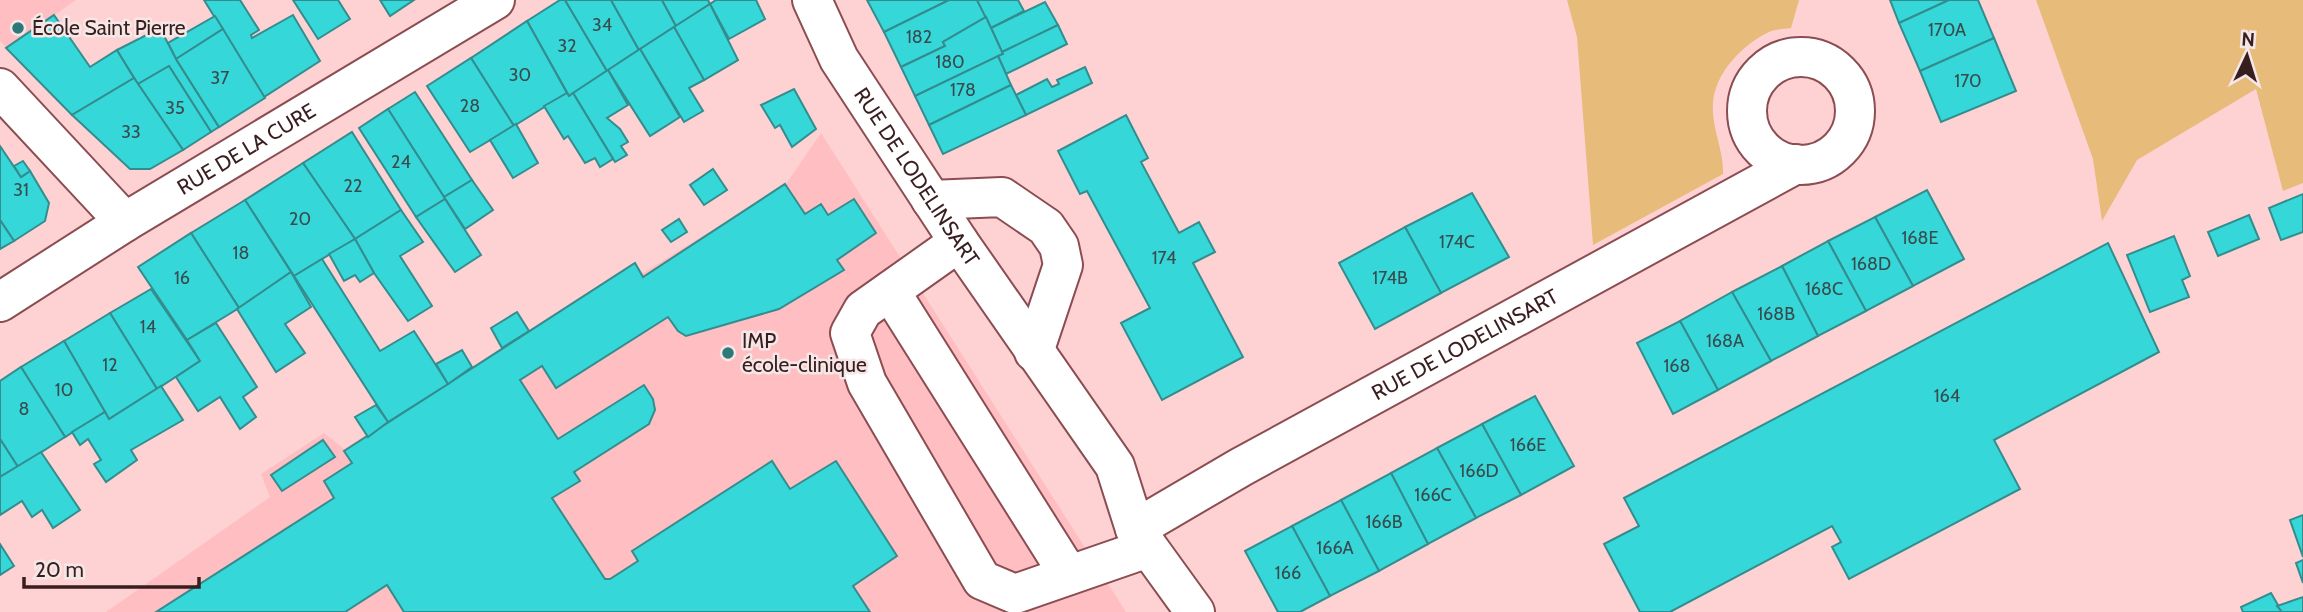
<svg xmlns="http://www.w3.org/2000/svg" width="2303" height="612" font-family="Cabin,sans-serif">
  <rect width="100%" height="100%" fill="#fed2d3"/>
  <g fill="#ffbec1">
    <polygon points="0,0 76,0 7,48 0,41"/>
    <polygon points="821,133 1126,612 106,612 270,497 261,474 324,433 344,449 633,263 643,273 786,184"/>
  </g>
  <g fill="#e7bb7a">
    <path d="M 1567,0 L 1799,0 L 1791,28 C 1784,29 1775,29 1769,32 C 1742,45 1715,73 1713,103 C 1711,128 1724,150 1723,174 L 1593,245 L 1577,37 Z"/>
    <polygon points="2036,0 2303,0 2303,183 2283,191 2256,89 2137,160 2102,221 2093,159"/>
  </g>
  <g fill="#36d7d9" stroke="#338d8e" stroke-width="2">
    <polygon points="204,0 240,0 259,30 251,35 252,38 293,15 320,61 264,97"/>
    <polygon points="293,0 338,0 350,19 318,39"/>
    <polygon points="380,0 414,0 390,16"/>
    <polygon points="560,0 565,0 607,71 569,96 527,21"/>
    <polygon points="565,0 611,0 639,50 607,71"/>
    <polygon points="611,0 662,0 676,26 639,50"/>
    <polygon points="662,0 708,0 710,4 676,26"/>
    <polygon points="716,0 756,0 765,19 729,39 710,4"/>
    <polygon points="867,0 949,0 884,32"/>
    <polygon points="949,0 977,0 986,17 943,42 945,46 901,67 884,32"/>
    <polygon points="977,0 1018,0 1024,11 991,28"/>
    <polygon points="1890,0 1949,0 1899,23"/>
    <polygon points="1949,0 1978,0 1994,38 1920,71 1899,23"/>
    <polygon points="1045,2 1058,25 1002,52 991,28"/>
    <polygon points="710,4 738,60 704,80 674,27"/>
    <polygon points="54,15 90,67 117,50 134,78 72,115 6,48"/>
    <polygon points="215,16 223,29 176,59 168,43"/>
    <polygon points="986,17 1003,54 915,96 901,67 945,46 943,42"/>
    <polygon points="527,21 567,93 514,126 471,58"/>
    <polygon points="1058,25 1067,44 1006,74 998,56 1003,54 1002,52"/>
    <polygon points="674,27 704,80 689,88 703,111 684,122 640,49"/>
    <polygon points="160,28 176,59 219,127 211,132 169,66 138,84 117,50"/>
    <polygon points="223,29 265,98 219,127 176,59"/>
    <polygon points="1994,38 2016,91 1941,122 1920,71"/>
    <polygon points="640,49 680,117 650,136 608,70"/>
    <polygon points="998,56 1011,85 929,125 915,96"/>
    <polygon points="471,58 514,126 470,152 427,86"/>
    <polygon points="169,66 211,132 183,150 138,84"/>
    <polygon points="1085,67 1092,83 1026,115 1016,95 1047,79 1052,87 1059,84 1057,80"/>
    <polygon points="608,70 628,105 607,118 620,129 628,142 621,146 627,155 615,162 573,93"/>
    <polygon points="134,78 183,150 150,169 130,169 72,115"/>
    <polygon points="1011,85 1026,115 943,154 929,125"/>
    <polygon points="794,89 816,129 792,147 780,125 775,128 761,105"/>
    <polygon points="415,92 472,180 444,197 388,109"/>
    <polygon points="567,93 569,96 573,93 613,159 600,167 595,158 585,163 568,136 564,139 544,106"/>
    <polygon points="388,109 444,197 445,199 416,217 359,128"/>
    <polygon points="1126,115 1148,158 1141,162 1179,233 1199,222 1215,252 1193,263 1243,357 1162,400 1121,323 1150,308 1087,191 1080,194 1058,151"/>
    <polygon points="516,124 538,163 513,178 490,140"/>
    <polygon points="352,132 401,210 355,239 303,163"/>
    <polygon points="0,146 21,177 30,171 49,203 45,221 14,241 0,220"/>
    <polygon points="23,161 30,171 21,177 14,166"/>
    <polygon points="303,163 355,239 294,276 245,200"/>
    <polygon points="713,169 727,190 704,205 690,185"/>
    <polygon points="472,180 493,210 465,229 444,197"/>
    <polygon points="785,184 805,214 821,204 828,215 854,199 876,233 837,260 844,270 779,309 686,336 678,331 668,317 556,388 542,366 520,380 558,439 644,385 653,399 655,410 649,424 574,472 580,481 552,498 605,579 610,579 638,561 632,551 772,461 790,489 836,461 897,556 853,586 870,612 404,612 387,585 345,612 156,612 334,498 324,481 352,463 344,451 635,263 643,277"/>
    <polygon points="1927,190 1964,259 1913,286 1875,217"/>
    <polygon points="1472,193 1509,257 1441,293 1405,227"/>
    <polygon points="2303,194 2303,232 2281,240 2269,208"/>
    <polygon points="445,199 481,255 455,272 416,217"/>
    <polygon points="245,200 291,272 239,308 191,233"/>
    <polygon points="401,210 423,242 400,256 432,306 408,321 374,273 355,239"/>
    <polygon points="2249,215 2259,239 2218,256 2208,232"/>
    <polygon points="1875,217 1913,286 1866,311 1828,241"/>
    <polygon points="679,219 687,232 671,242 662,230"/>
    <polygon points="0,220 14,241 0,249"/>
    <polygon points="1405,227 1441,293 1375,329 1339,263"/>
    <polygon points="191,233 239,308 187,340 138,267"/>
    <polygon points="2174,236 2190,276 2182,280 2189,297 2150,312 2127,255"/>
    <polygon points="355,239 374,273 360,282 355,275 344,281 329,254"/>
    <polygon points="1828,241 1866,311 1818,336 1782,266"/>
    <polygon points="2108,243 2159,352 1994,440 2020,489 1849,579 1832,547 1841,542 1832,526 1670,612 1640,612 1604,544 1639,526 1624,498"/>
    <polygon points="322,259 380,351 414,331 448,384 388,422 294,276"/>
    <polygon points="1782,266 1818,336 1771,361 1732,292"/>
    <polygon points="291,272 311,307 285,324 305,353 276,372 237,309"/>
    <polygon points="151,289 200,361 157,389 110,313"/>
    <polygon points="1732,292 1771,361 1718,390 1680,321"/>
    <polygon points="517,312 529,331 502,348 491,328"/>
    <polygon points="110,313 157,389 109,419 64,341"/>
    <polygon points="1680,321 1718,390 1673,414 1637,343"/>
    <polygon points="216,323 257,387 243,397 256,417 240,429 220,397 198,411 176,377 200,361 187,340"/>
    <polygon points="64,341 105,412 65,437 21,367"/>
    <polygon points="462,350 472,367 448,384 436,364"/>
    <polygon points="21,367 65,437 18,467 0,439 0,381"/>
    <polygon points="161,386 183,420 131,450 137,460 106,482 94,464 101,460 88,439 80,445 72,432 105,412 109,419"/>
    <polygon points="1535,396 1574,466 1521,495 1482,424"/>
    <polygon points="376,405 388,422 368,437 355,417"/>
    <polygon points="1482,424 1521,495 1476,518 1437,448"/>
    <polygon points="0,439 18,467 0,477"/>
    <polygon points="323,440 335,457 282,491 271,475"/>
    <polygon points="1437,448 1476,518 1428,544 1391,473"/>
    <polygon points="41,452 80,510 53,528 42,510 32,517 22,501 0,515 0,477"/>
    <polygon points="1391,473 1428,544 1379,571 1341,500"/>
    <polygon points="1341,500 1379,571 1330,596 1292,526"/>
    <polygon points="2303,515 2303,557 2290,520"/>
    <polygon points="1292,526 1330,596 1300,612 1278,612 1245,551"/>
    <polygon points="0,544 14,566 0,575"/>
    <polygon points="2303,560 2303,583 2296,563"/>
    <polygon points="2271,593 2282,612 2243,612 2241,607"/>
    <polygon points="2303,597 2303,612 2282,612 2277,606"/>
  </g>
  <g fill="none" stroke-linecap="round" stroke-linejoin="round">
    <defs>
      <g id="minor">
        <path id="s1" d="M 812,0 L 839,59 L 959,242 L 1115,466 L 1135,529 L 1195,612"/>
        <circle cx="1801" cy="111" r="54"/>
        <polyline points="0,88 125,222"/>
        <polyline points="931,200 1002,197 1046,227 1059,246 1063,265 1034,352"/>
        <polyline points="959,242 863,310 850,333 867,383 982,580 1015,594 1148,548"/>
        <polyline points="890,291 1069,575"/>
        <path id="s2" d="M 0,302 L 125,222 L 495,0"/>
        <path id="s3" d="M 1135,529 L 1241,467 L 1796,164"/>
      </g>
    </defs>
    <use href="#minor" stroke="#8b4d51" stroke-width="42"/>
    <use href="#minor" stroke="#fff" stroke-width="38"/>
  </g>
  <g fill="#2e7879" stroke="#f6e7e7" stroke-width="2.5">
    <circle cx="18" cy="28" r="7"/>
    <circle cx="728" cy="353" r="7"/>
  </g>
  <g text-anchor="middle" stroke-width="5" stroke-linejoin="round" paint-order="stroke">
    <g font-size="18" fill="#384c4e">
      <text x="602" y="31">34</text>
      <text x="1947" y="36">170A</text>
      <text x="919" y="43">182</text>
      <text x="567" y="52">32</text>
      <text x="950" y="68">180</text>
      <text x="520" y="81">30</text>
      <text x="220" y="84">37</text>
      <text x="1968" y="87">170</text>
      <text x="963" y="96">178</text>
      <text x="470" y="112">28</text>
      <text x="175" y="114">35</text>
      <text x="131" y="138">33</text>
      <text x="401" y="168">24</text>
      <text x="353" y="192">22</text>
      <text x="21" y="196">31</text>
      <text x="300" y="225">20</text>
      <text x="1920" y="244">168E</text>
      <text x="1457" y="248">174C</text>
      <text x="241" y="259">18</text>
      <text x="1164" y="264">174</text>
      <text x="1871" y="270">168D</text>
      <text x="182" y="284">16</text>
      <text x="1390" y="284">174B</text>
      <text x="1824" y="295">168C</text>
      <text x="1776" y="320">168B</text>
      <text x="148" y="333">14</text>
      <text x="1725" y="347">168A</text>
      <text x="110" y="371">12</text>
      <text x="1677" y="372">168</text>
      <text x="64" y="396">10</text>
      <text x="1947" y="402">164</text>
      <text x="24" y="415">8</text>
      <text x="1528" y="451">166E</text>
      <text x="1479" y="477">166D</text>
      <text x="1433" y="501">166C</text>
      <text x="1384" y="528">166B</text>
      <text x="1335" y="554">166A</text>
      <text x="1288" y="579">166</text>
    </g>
    <g font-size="21" fill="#391e20" stroke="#f6e7e7" text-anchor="start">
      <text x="32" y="35">École Saint Pierre</text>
      <text x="742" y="348">IMP<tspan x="742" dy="24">école-clinique</tspan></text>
    </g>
    <g font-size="21" fill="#391e20" stroke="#f6e7e7">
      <text dy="7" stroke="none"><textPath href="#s2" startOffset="290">RUE DE LA CURE</textPath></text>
      <text dy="7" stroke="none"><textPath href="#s1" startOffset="206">RUE DE LODELINSART</textPath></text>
      <text dy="7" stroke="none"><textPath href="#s3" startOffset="378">RUE DE LODELINSART</textPath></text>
    </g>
  </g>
  <g transform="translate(2247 56) rotate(4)" stroke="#f6e7e7" stroke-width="5" paint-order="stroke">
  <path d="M0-5L12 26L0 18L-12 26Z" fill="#391e20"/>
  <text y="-10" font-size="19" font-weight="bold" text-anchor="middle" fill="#391e20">N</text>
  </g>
  <path d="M24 577v10h175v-10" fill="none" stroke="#391e20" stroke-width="3.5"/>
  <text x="35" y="577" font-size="21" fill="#391e20" stroke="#f6e7e7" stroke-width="5" paint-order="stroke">20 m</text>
</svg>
